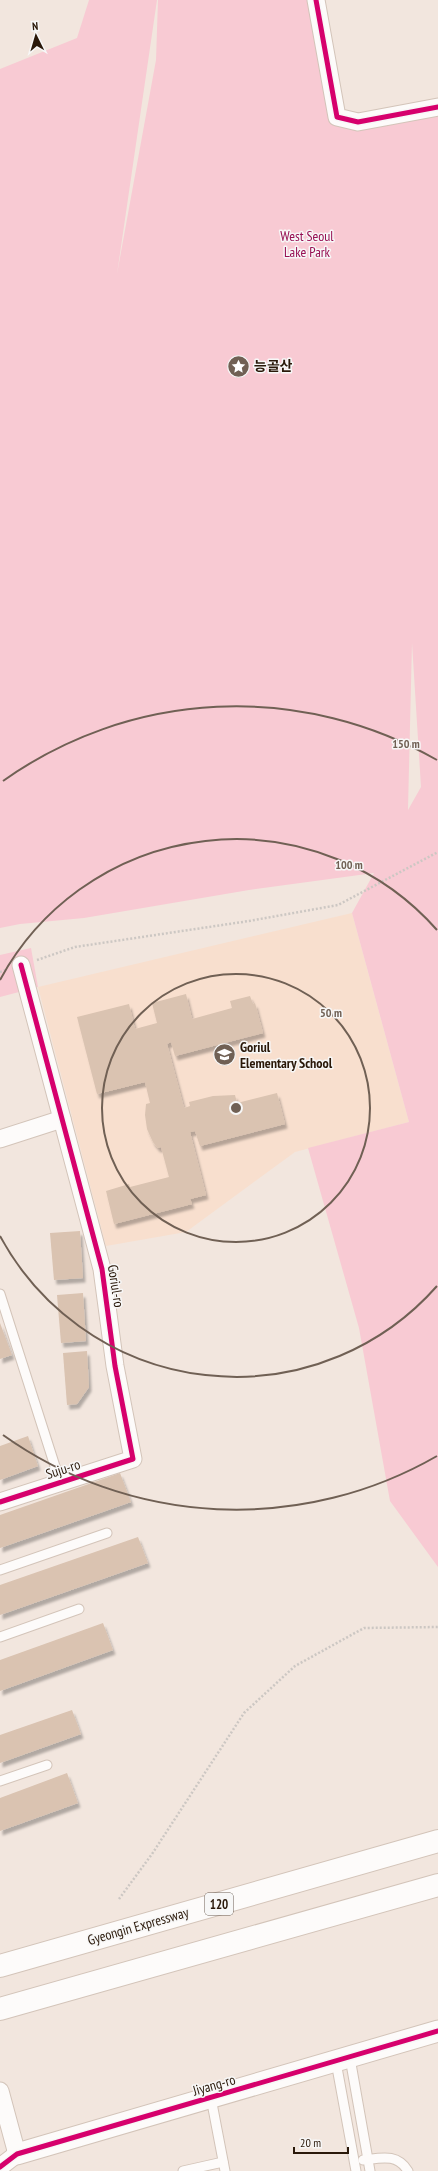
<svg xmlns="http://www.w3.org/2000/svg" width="438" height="2171" font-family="'PT Sans Narrow','Noto Sans KR',sans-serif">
  <defs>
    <filter id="shadow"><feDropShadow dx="2.5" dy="4.5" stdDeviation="1" flood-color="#0004"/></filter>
  </defs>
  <rect width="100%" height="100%" fill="#f2e6de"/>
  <polygon fill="#f8dfce" points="352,913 409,1122 295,1152 186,1232 106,1246 38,987"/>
  <g fill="#f8cad3" fill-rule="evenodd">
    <path d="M 89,0 L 157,0 L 117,274 L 156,60 L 158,0 L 316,0 L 337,117 L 438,107 L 438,1567 L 390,1501 L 359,1328 L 308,1148 L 409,1122 L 352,913 L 374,873 L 249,890 L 84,918 L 20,924 L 0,928 L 0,69 L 77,38 ZM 412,643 L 421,787 L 408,810 L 408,809 Z"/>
    <polygon points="31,948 38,987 0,997 0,955"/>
  </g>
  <g fill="#dac3b1" filter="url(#shadow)">
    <polygon points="186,994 192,1019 232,1008 230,1001 250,996 253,1004 255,1003 263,1033 175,1056 171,1042 167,1044 184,1108 190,1106 189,1102 213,1096 235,1095 237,1103 277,1093 285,1124 200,1146 195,1131 190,1132 206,1195 190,1199 192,1204 114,1224 106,1191 129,1184 130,1187 169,1177 161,1147 158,1148 153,1142 147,1129 145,1115 146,1104 150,1103 145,1082 97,1094 77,1017 129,1004 135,1029 157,1023 152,1003"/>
    <polygon points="80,1231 83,1278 54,1280 50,1233"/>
    <polygon points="83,1293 86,1341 61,1343 57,1295"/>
    <polygon points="0,1323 12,1355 0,1359"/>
    <polygon points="87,1351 89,1387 77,1404 67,1405 63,1353"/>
    <polygon points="28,1436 38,1466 0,1480 0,1446"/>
    <polygon points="120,1473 131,1502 0,1548 0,1515"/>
    <polygon points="138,1537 148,1563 0,1615 0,1585"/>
    <polygon points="103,1623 113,1650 0,1691 0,1660"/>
    <polygon points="72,1710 81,1734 0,1763 0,1735"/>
    <polygon points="67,1773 78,1803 0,1831 0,1798"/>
  </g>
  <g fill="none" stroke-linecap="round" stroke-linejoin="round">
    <defs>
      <g id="service">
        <polyline points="0,1294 60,1482"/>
        <polyline points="0,1570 107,1533"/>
        <polyline points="0,1637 79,1609"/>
        <polyline points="0,1781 47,1765"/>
        <polyline points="350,2058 370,2171"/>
        <polyline points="336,2062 356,2171"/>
        <polyline points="211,2098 225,2171"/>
        <path d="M 363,2160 C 381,2158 397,2153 408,2171"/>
        <polyline points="183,2171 223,2162"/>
      </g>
      <g id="minor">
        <polyline points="316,0 337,117 358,122 438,107"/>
        <polyline points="0,1139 62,1119"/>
        <polyline points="0,1502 133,1459 115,1366 102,1269 21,965"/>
        <polyline points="0,2091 17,2154 0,2167"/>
      </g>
      <polyline id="tertiary" points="17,2154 438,2031"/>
      <g id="motorway">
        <polyline points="0,1966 438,1841"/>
        <polyline points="0,2009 438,1885"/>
      </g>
    </defs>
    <use href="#service" stroke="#d3c4b9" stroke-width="11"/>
    <use href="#minor" stroke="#d3c4b9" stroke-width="19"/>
    <use href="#tertiary" stroke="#d3c4b9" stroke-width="23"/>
    <use href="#motorway" stroke="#d3c4b9" stroke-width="24"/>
    <g stroke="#ccc7c3" stroke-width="2.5" stroke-dasharray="2 2" stroke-linecap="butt">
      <polyline points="37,960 75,947 249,921 338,905 438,852"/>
      <polyline points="0,972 6,970"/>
      <polyline points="119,1899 152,1854 244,1713 295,1666 364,1628 438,1627"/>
    </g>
    <use href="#service" stroke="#fdfbfa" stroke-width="9"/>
    <use href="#minor" stroke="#fdfbfa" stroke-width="17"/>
    <use href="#tertiary" stroke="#fdfbfa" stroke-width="21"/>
    <use href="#motorway" stroke="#fdfbfa" stroke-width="22"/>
    <defs>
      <g id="cycleway">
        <polyline points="316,0 337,117 358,122 438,107"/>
        <polyline points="0,1502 133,1459 115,1366 102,1269 21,965"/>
        <polyline points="0,2167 17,2154 438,2031"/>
      </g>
    </defs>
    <use href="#cycleway" stroke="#f7f7f7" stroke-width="8"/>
    <use href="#cycleway" stroke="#d6006c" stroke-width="5"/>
  </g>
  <g fill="none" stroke="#706054" stroke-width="2">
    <circle cx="236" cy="1108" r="134"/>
    <path d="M437 1286A268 268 0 0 1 0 1236M0 980A268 268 0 0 1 437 930"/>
    <path d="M437 1456A402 402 0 0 1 3 1435M3 781A402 402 0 0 1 437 760"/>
  </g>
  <defs>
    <symbol id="sight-disc" viewBox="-11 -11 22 22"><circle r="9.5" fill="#706054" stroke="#f7f7f7"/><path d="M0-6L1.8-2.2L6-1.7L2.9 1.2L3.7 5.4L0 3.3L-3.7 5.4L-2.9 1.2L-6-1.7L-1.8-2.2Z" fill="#fff"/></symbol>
    <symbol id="school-disc" viewBox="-11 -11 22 22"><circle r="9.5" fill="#706054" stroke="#f7f7f7"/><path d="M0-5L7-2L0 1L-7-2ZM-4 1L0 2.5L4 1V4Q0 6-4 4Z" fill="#fff"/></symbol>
  </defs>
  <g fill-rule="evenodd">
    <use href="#sight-disc" x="226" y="354" width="25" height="25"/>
    <use href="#school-disc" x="212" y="1042" width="25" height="25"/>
  </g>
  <g text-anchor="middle" stroke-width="3" stroke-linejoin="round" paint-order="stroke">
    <rect fill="#f7f7f7" stroke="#685b50" stroke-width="1" x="205" y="1893" width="28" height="22" rx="3"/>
    <g font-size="13" font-weight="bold" fill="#2a1809">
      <text x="219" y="1909">120</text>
    </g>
    <g font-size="14" fill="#971053" stroke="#f7f7f7">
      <text x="307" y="241">West Seoul<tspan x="307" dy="16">Lake Park</tspan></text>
    </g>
    <g font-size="14" font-weight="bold" fill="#2a1809" stroke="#f7f7f7" text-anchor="start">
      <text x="254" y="371">능골산</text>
      <text x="240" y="1052">Goriul<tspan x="240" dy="16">Elementary School</tspan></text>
    </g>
    <g font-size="14" fill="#2a1809" stroke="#f7f7f7">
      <text transform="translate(116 1286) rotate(81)" y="5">Goriul-ro</text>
      <text transform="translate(63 1469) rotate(-18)" y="5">Suju-ro</text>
      <text transform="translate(138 1926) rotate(-16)" y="5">Gyeongin Expressway</text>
      <text transform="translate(214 2085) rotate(-16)" y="5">Jiyang-ro</text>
    </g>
  </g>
  <circle cx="236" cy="1108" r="6" fill="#706054" stroke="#f7f7f7" stroke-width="2"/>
  <g font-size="12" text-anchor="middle" font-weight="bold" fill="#706054" stroke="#f7f7f7" stroke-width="3" stroke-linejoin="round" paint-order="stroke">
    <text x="406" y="748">150 m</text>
    <text x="349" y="869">100 m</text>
    <text x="331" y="1017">50 m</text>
  </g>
  <g transform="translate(36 36) rotate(355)" stroke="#f7f7f7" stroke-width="3" paint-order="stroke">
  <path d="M0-3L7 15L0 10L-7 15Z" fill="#2a1809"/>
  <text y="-6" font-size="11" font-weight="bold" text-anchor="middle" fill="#2a1809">N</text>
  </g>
  <path d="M294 2147v6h54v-6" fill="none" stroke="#2a1809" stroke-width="2"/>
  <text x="300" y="2147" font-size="12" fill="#2a1809" stroke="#f7f7f7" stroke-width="3" paint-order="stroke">20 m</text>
</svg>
